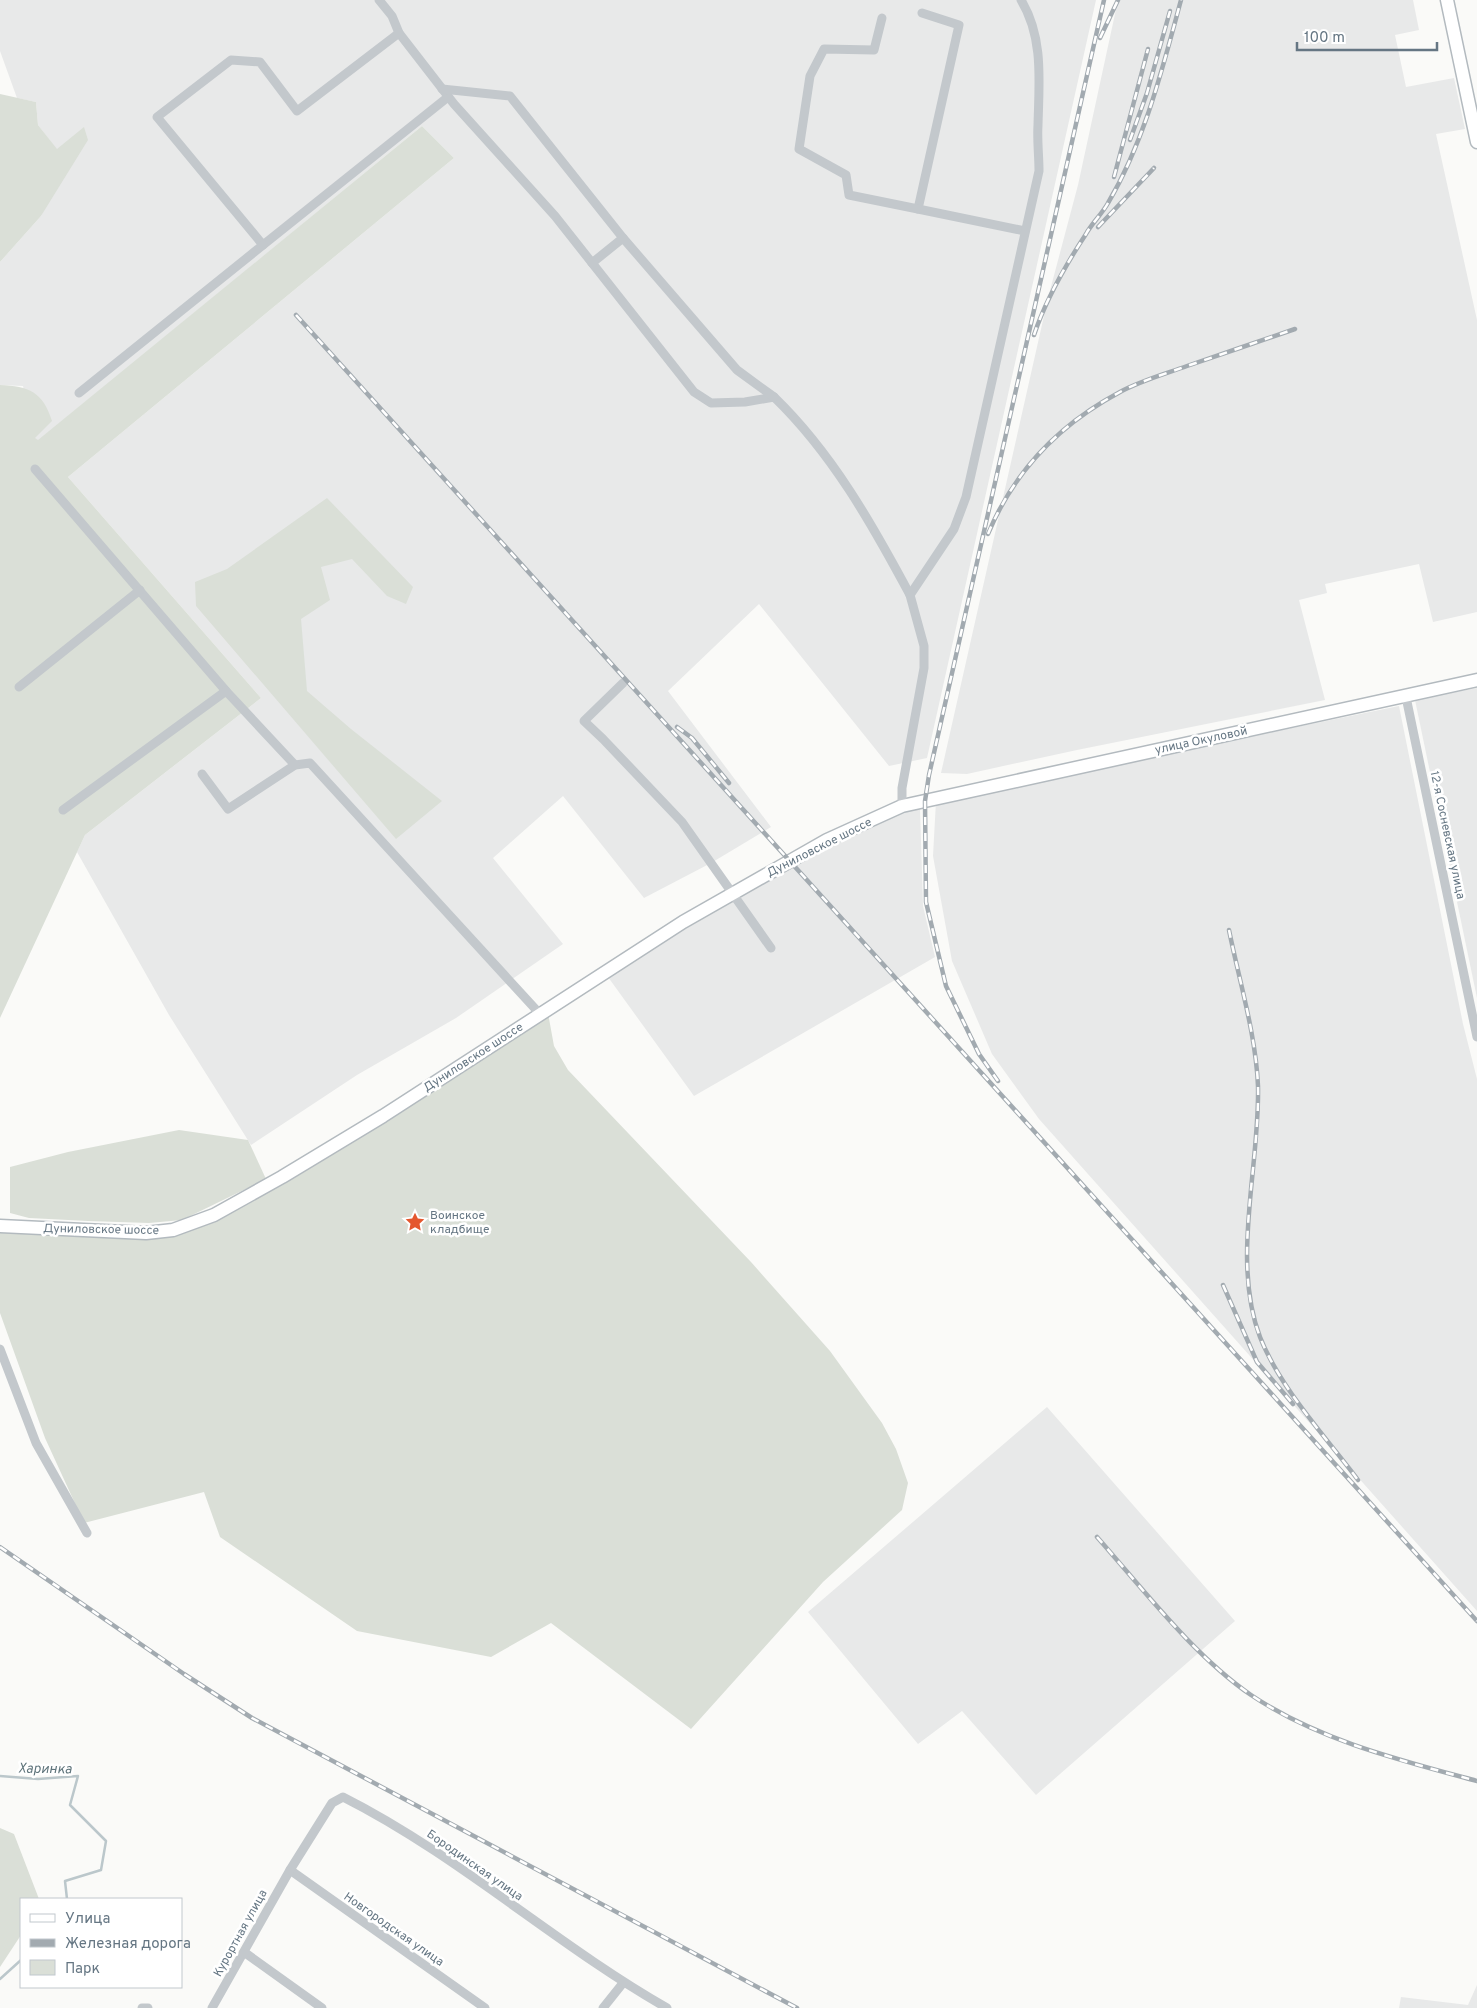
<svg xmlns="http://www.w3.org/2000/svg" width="1477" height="2008" font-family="Overpass,sans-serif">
  <rect width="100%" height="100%" fill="#fafaf8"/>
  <g fill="#e8e9e9">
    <polygon points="0,0 1096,0 927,758 889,766 759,604 668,691 771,827 711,863 644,898 563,796 493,858 563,944 456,1018 357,1075 251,1145 169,1015 77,852 85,835 261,698 68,477 454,158 422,126 38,441 35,439 23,386 0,385 0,262 41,216 84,128 57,150 38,125 36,102 17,98 0,51"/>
    <polygon points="1118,0 1413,0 1419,30 1395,35 1406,87 1454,78 1465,129 1436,134 1477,320 1477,612 1433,622 1419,564 1325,584 1327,593 1299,600 1325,700 1077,750 967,774 941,773 1048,298 1078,185"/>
    <polygon points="1477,688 1477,998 1415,700"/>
    <polygon points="1399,706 1463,1024 1477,1079 1477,1611 1039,1119 992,1054 952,961 933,856 936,801"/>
    <polygon points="920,809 923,906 935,957 694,1096 608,977 733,898 838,841 896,814"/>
    <polygon points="1047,1407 1235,1621 1036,1795 962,1711 918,1744 808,1612"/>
    <polygon points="1477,1985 1477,2008 1399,2008 1401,1997 1468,2005"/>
  </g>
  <g fill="#dadfd7">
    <polygon points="0,94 36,102 38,125 57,149 84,127 88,140 41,216 0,262"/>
    <path d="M 422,126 L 454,158 L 68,477 L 261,698 L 85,835 L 0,1018 L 0,385 C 29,386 43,392 52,421 L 35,438 L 38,440 Z"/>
    <polygon points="327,498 413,587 406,604 387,596 352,559 321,567 330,600 301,619 307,691 351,729 442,801 396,839 196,606 195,582 227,569"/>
    <polygon points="548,1013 554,1046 568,1070 751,1262 830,1351 882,1423 896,1449 908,1483 902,1510 823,1582 691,1729 551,1623 491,1657 357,1631 220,1537 204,1492 84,1523 45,1438 0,1313 0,1227 193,1229 215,1222 417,1100"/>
    <polygon points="179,1130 248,1140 266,1179 182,1220 149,1223 88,1221 29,1218 10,1213 10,1167 68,1152"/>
    <polygon points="0,1828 14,1834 39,1899 21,1899 21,1935 0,1967"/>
  </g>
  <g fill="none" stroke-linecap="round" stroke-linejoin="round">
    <g stroke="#bbc7cb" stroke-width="2.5">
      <polyline points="0,1776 38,1779 78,1776 70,1805 106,1841 101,1870 65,1881 67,1899"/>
      <polyline points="0,1979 21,1960"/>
    </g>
    <defs>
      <g id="secondary">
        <polyline points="1447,0 1477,142"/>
        <polyline points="0,1226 146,1233 173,1230 214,1215 282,1177 383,1116 683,922 827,840 902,806 1477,680"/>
      </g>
    </defs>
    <use href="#secondary" stroke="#b3babf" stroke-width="15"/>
    <g stroke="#c3c8cc" stroke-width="9">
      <path d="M 379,0 L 392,16 L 399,33 L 454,104 L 555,216 L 694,392 L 711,403 L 745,402 L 774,397 C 832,453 872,524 910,595"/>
      <polyline points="922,13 959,25 918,209 1025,231"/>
      <polyline points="882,18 874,50 824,49 810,76 799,149 846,175 849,195 918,209"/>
      <polyline points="399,33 297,111 260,62 231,60 157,117 263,245 448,97"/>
      <polyline points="442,89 510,96 623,238"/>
      <polyline points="592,263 623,238 737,370 774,397"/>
      <polyline points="79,393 263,245"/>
      <polyline points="35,469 226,691"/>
      <polyline points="623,683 584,721 603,739 682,822 771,948"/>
      <polyline points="19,687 140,590"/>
      <polyline points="1406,697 1477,1037"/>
      <polyline points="202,774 228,809 295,765 310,763 540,1014"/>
      <path d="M 902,806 L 902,788 L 924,668 L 924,646 L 910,595 L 954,529 L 966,497 L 1039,171 C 1039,156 1037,140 1038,125 C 1039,82 1044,38 1021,0"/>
      <polyline points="63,810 226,691 295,765"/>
      <polyline points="0,1349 36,1443 87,1533"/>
      <polyline points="290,1870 485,2008"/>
      <polyline points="244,1952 322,2008"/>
      <polyline points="142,2008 148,2008"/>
      <path d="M 212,2008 L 290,1870 L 332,1803 L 343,1797 C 458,1855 555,1944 667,2008"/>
      <polyline points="603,2008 623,1983"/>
    </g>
    <use href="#secondary" stroke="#fff" stroke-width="12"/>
    <defs>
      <g id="rail">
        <polyline points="1100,38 1118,0"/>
        <polyline points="1130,140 1147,93 1170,11"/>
        <polyline points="1114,177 1148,49"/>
        <polyline points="1098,227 1154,168"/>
        <polyline points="296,315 1477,1621"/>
        <path d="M 1034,335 C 1046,299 1065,266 1086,234 C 1092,223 1102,214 1108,203 C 1145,140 1162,70 1181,0"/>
        <path d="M 988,534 C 1014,471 1060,424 1120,392 C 1140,381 1165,374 1187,366 C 1223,354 1259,341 1295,329"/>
        <polyline points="677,727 692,738 729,783"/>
        <path d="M 1229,930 C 1239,980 1256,1035 1258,1086 C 1260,1165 1231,1261 1260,1337 C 1280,1388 1325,1436 1358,1480"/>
        <polyline points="998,1081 979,1054 946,986 926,902 925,801 929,775 1104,0"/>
        <polyline points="1223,1285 1257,1362 1293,1404"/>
        <path d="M 1097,1537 C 1143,1589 1194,1656 1251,1695 C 1318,1740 1399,1760 1477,1781"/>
        <polyline points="0,1547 184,1674 252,1718 797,2008"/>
      </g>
    </defs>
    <use href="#rail" stroke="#a2aab0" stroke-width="4.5"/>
    <use href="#rail" stroke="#fff" stroke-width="2.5" stroke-dasharray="8" stroke-linecap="butt"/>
  </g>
  <defs>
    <symbol id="sight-bare" viewBox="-9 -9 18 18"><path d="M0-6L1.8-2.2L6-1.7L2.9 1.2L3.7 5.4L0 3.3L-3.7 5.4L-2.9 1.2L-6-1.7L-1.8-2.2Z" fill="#e4572e" stroke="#fff" stroke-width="2.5" paint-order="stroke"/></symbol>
  </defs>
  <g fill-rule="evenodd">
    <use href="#sight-bare" x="401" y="1208" width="28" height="28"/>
  </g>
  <g text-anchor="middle" stroke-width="5" stroke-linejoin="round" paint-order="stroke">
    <g font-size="12" fill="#657683" stroke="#fff">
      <text transform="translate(1201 740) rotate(-12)" y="4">улица Окуловой</text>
      <text transform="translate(1448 835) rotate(78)" y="4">12-я Сосневская улица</text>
      <text transform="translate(819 847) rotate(-27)" y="4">Дуниловское шоссе</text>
      <text transform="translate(473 1057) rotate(-33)" y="4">Дуниловское шоссе</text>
      <text transform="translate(101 1229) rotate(1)" y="4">Дуниловское шоссе</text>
      <text transform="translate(475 1865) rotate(35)" y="4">Бородинская улица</text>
      <text transform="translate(394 1929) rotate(35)" y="4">Новгородская улица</text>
      <text transform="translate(240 1933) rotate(-61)" y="4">Курортная улица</text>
    </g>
    <g font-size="12" fill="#657683" stroke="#fff" text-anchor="start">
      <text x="430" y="1219">Воинское<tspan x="430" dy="14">кладбище</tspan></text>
    </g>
    <g font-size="14" font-style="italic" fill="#60757c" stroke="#fff">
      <text transform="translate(45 1768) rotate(1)" y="5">Харинка</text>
    </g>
  </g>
  <rect x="20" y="1898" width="162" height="90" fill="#ffffff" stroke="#c1c8cd"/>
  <rect x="30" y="1914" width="25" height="8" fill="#ffffff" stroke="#c1c8cd"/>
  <text x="65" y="1923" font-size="15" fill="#657683">Улица</text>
  <rect x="30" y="1939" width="25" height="8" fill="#a2aab0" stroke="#c1c8cd"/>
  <text x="65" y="1948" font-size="15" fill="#657683">Железная дорога</text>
  <rect x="30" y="1960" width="25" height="15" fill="#dadfd7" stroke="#c1c8cd"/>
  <text x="65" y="1973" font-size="15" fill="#657683">Парк</text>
  <path d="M1297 42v8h140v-8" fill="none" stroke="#657683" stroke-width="2.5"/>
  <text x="1304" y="42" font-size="15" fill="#657683" stroke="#ffffff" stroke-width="4" paint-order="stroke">100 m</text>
</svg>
